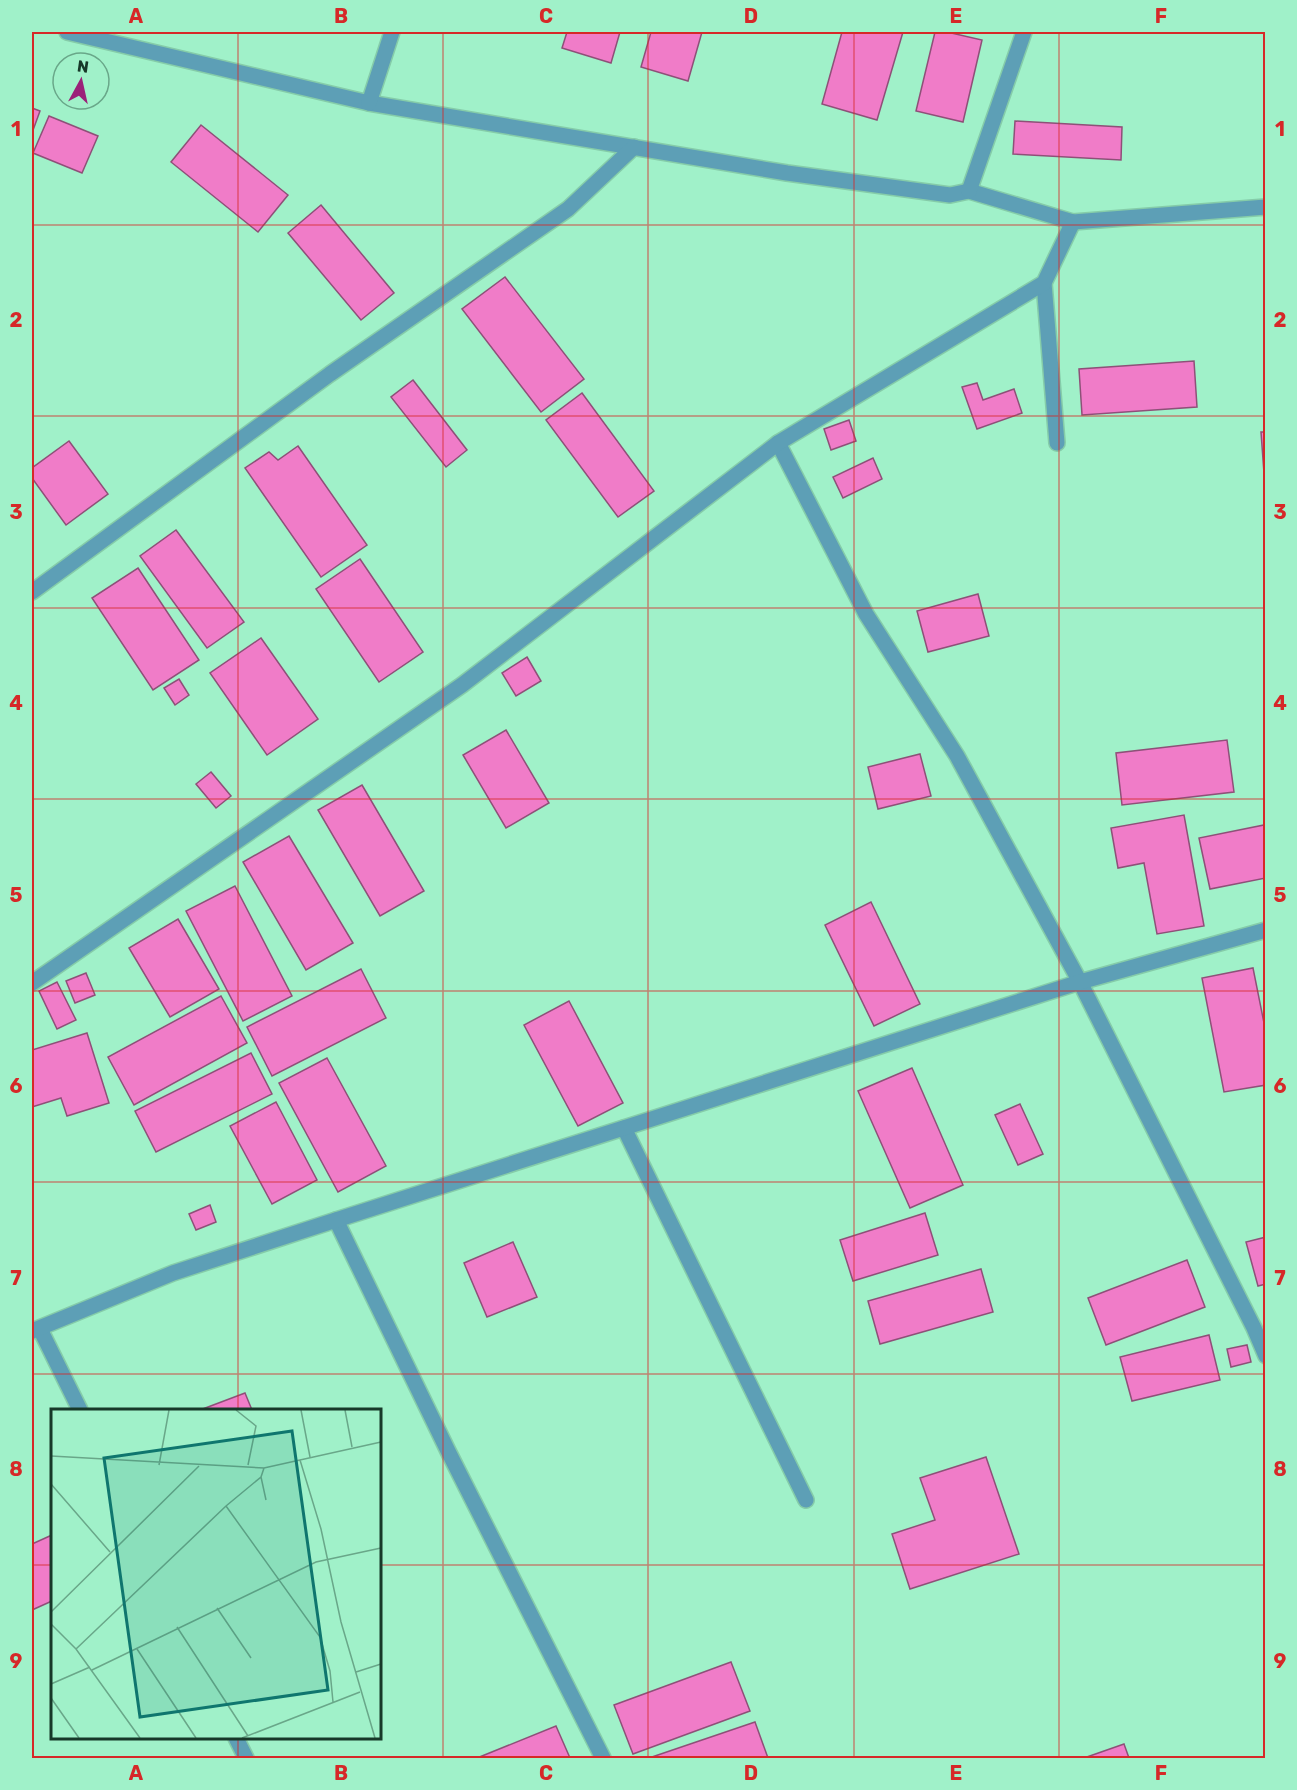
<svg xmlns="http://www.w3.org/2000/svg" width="1297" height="1790" font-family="Rubik,sans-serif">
  <rect width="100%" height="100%" fill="#a0f1c9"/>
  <g fill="#f07cc8" stroke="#8e5078" stroke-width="1.5">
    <polygon points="567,32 620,32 611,63 562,48"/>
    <polygon points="651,32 702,32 688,81 641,67"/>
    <polygon points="842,32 903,32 877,120 822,104"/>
    <polygon points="935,32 947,32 982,40 963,122 916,111"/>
    <polygon points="32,108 40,111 32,133"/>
    <polygon points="49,116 98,136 82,173 33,153"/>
    <polygon points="1015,121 1122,127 1121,160 1013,154"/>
    <polygon points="201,125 288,195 258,232 171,162"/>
    <polygon points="321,205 394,293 361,320 288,233"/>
    <polygon points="505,277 584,379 541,412 462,309"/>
    <polygon points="1194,361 1197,407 1082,415 1079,369"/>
    <polygon points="413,380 467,450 446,467 391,397"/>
    <polygon points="977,383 983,400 1014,389 1022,413 977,429 962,387"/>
    <polygon points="582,393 654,491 618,517 546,420"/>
    <polygon points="849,420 856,441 831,450 824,429"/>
    <polygon points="1261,432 1266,432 1266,487 1265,487"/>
    <polygon points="69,441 108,494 66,525 32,478 32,468"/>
    <polygon points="298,446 367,545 321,577 245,468 269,452 278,460"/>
    <polygon points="873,458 882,479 843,498 833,477"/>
    <polygon points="176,530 244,622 207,648 140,556"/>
    <polygon points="360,559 423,652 379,682 316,589"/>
    <polygon points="138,568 199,660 153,690 92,598"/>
    <polygon points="978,594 989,636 928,652 917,611"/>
    <polygon points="261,638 318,719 267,755 210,673"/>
    <polygon points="527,657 541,681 516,696 502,673"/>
    <polygon points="179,679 189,695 175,705 164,688"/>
    <polygon points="506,730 549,803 506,828 463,755"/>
    <polygon points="1227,740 1234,792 1122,805 1116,753"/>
    <polygon points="920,754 931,796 878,809 868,767"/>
    <polygon points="211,772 231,796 216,808 196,784"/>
    <polygon points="362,785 424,891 380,916 318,810"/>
    <polygon points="1184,815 1204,926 1157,934 1144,863 1118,868 1111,828"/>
    <polygon points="1264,825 1266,878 1210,889 1199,838"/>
    <polygon points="289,836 353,943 306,970 243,862"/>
    <polygon points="235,886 292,996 243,1021 186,911"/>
    <polygon points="871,902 920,1004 874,1026 825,925"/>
    <polygon points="178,919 219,989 170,1017 129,948"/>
    <polygon points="1253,968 1266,1033 1266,1085 1224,1092 1202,978"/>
    <polygon points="361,969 386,1018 272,1076 247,1027"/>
    <polygon points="86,973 95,995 75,1003 66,981"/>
    <polygon points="57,982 76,1020 57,1029 39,991"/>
    <polygon points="221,996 247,1043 134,1105 108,1057"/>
    <polygon points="569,1001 623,1103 578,1126 524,1025"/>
    <polygon points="87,1033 109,1103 67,1116 61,1098 32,1107 32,1050"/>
    <polygon points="251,1053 272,1094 156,1152 135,1111"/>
    <polygon points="327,1058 386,1166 338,1192 279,1083"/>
    <polygon points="912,1068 963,1185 910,1208 858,1091"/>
    <polygon points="276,1102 317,1180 272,1204 230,1126"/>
    <polygon points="1020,1104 1043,1154 1018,1165 995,1115"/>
    <polygon points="210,1205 216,1222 196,1230 189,1214"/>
    <polygon points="925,1213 938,1255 853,1281 840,1240"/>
    <polygon points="1266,1237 1266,1284 1258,1286 1246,1242"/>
    <polygon points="513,1242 537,1297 487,1317 464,1263"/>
    <polygon points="1187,1260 1205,1307 1106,1345 1088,1298"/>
    <polygon points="981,1269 993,1312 880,1344 868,1301"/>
    <polygon points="1209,1335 1220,1380 1132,1401 1120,1357"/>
    <polygon points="1247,1345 1251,1362 1231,1367 1227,1349"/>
    <polygon points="245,1393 252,1410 200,1410"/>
    <polygon points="986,1457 1019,1554 910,1589 892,1534 935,1520 920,1478"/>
    <polygon points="52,1535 52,1601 32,1610 32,1544"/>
    <polygon points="731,1662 750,1711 633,1754 614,1705"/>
    <polygon points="755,1722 768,1758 649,1758"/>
    <polygon points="556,1726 570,1758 477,1758"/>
    <polygon points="1124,1744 1129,1758 1084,1758"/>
  </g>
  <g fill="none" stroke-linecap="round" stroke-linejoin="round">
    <defs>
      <g id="street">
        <polyline points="67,32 369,103 787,173 950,195 969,191 1073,222 1266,207"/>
        <polyline points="369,103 392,32"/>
        <polyline points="969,191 1024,32"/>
        <polyline points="1044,283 1057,443"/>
        <polyline points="778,443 866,614 957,756 1080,982 1254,1328 1266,1356"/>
        <polyline points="32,592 330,374 568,209 634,147"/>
        <polyline points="32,983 462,685 778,443 1044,283 1073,222"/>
        <polyline points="624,1128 806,1500"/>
        <polyline points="336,1220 448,1451 603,1758"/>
        <polyline points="40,1329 80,1410"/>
        <polyline points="32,1331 173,1273 336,1220 1080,982 1266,930"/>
        <polyline points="236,1738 246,1758"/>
      </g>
    </defs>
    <use href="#street" stroke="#85cca9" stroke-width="18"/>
    <use href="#street" stroke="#5d9fb6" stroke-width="15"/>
  </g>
  <path fill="none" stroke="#d62828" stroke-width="1.5" stroke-opacity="0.55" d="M 238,32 L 238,1410M 443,32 L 443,1758M 648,32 L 648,1758M 854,32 L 854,1758M 1059,32 L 1059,1758M 32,225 L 1266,225M 32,416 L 1266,416M 32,608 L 1266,608M 32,799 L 1266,799M 32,991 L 1266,991M 32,1182 L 1266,1182M 32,1374 L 1266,1374M 32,1565 L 52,1565M 380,1565 L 1266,1565M 238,1738 L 238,1758"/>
  <g transform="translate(51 1409)">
    <rect width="330" height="330" fill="#a0f1c9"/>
    <path fill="none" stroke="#69a789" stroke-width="1.5" d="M 185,1 L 205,17 L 197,56M 250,1 L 259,48M 294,1 L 301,38M 0,47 L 213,59 L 330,33M 249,51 L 270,120 L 290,213 L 324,329M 108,56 L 118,1M 210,68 L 215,91M 0,75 L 59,143M 175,97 L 269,228 L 279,262 L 282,293M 166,199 L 200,249M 0,203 L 148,57M 0,215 L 25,240 L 89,329M 126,218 L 197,327M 25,240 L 175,97 L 210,68 L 213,59M 86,240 L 145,329M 41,261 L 265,153 L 330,139M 305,263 L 330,255M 0,275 L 39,258M 0,289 L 28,329M 191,329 L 309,283"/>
    <path fill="#0f766e" fill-opacity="0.15" stroke="#0f766e" stroke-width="3" d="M 241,22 L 277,281 L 89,308 L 53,49 Z"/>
    <rect width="330" height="330" fill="none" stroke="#173829" stroke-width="3"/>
  </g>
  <rect width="1297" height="1790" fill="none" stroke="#a0f1c9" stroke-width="66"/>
  <g transform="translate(81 81) rotate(8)"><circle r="28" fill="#a0f1c9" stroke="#69a789" stroke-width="1.5"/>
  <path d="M0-4.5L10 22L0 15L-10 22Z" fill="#9b2179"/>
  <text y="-9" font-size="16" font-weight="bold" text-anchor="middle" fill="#173829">N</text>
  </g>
  <rect x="33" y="33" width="1231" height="1724" fill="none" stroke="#d62828" stroke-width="2"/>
  <g font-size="20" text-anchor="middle" font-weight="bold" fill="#d62828">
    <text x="136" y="23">A</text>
    <text x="341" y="23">B</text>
    <text x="546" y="23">C</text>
    <text x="751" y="23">D</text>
    <text x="956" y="23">E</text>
    <text x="1161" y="23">F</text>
    <text x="16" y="136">1</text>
    <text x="1280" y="136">1</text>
    <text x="16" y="327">2</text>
    <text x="1280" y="327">2</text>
    <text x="16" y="519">3</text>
    <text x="1280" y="519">3</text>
    <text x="16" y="710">4</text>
    <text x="1280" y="710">4</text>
    <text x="16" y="902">5</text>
    <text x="1280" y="902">5</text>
    <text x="16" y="1093">6</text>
    <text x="1280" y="1093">6</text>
    <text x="16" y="1285">7</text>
    <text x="1280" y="1285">7</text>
    <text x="16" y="1476">8</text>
    <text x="1280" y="1476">8</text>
    <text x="16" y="1668">9</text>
    <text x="1280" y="1668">9</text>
    <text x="136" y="1780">A</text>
    <text x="341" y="1780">B</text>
    <text x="546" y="1780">C</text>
    <text x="751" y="1780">D</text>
    <text x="956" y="1780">E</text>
    <text x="1161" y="1780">F</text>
  </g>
</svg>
